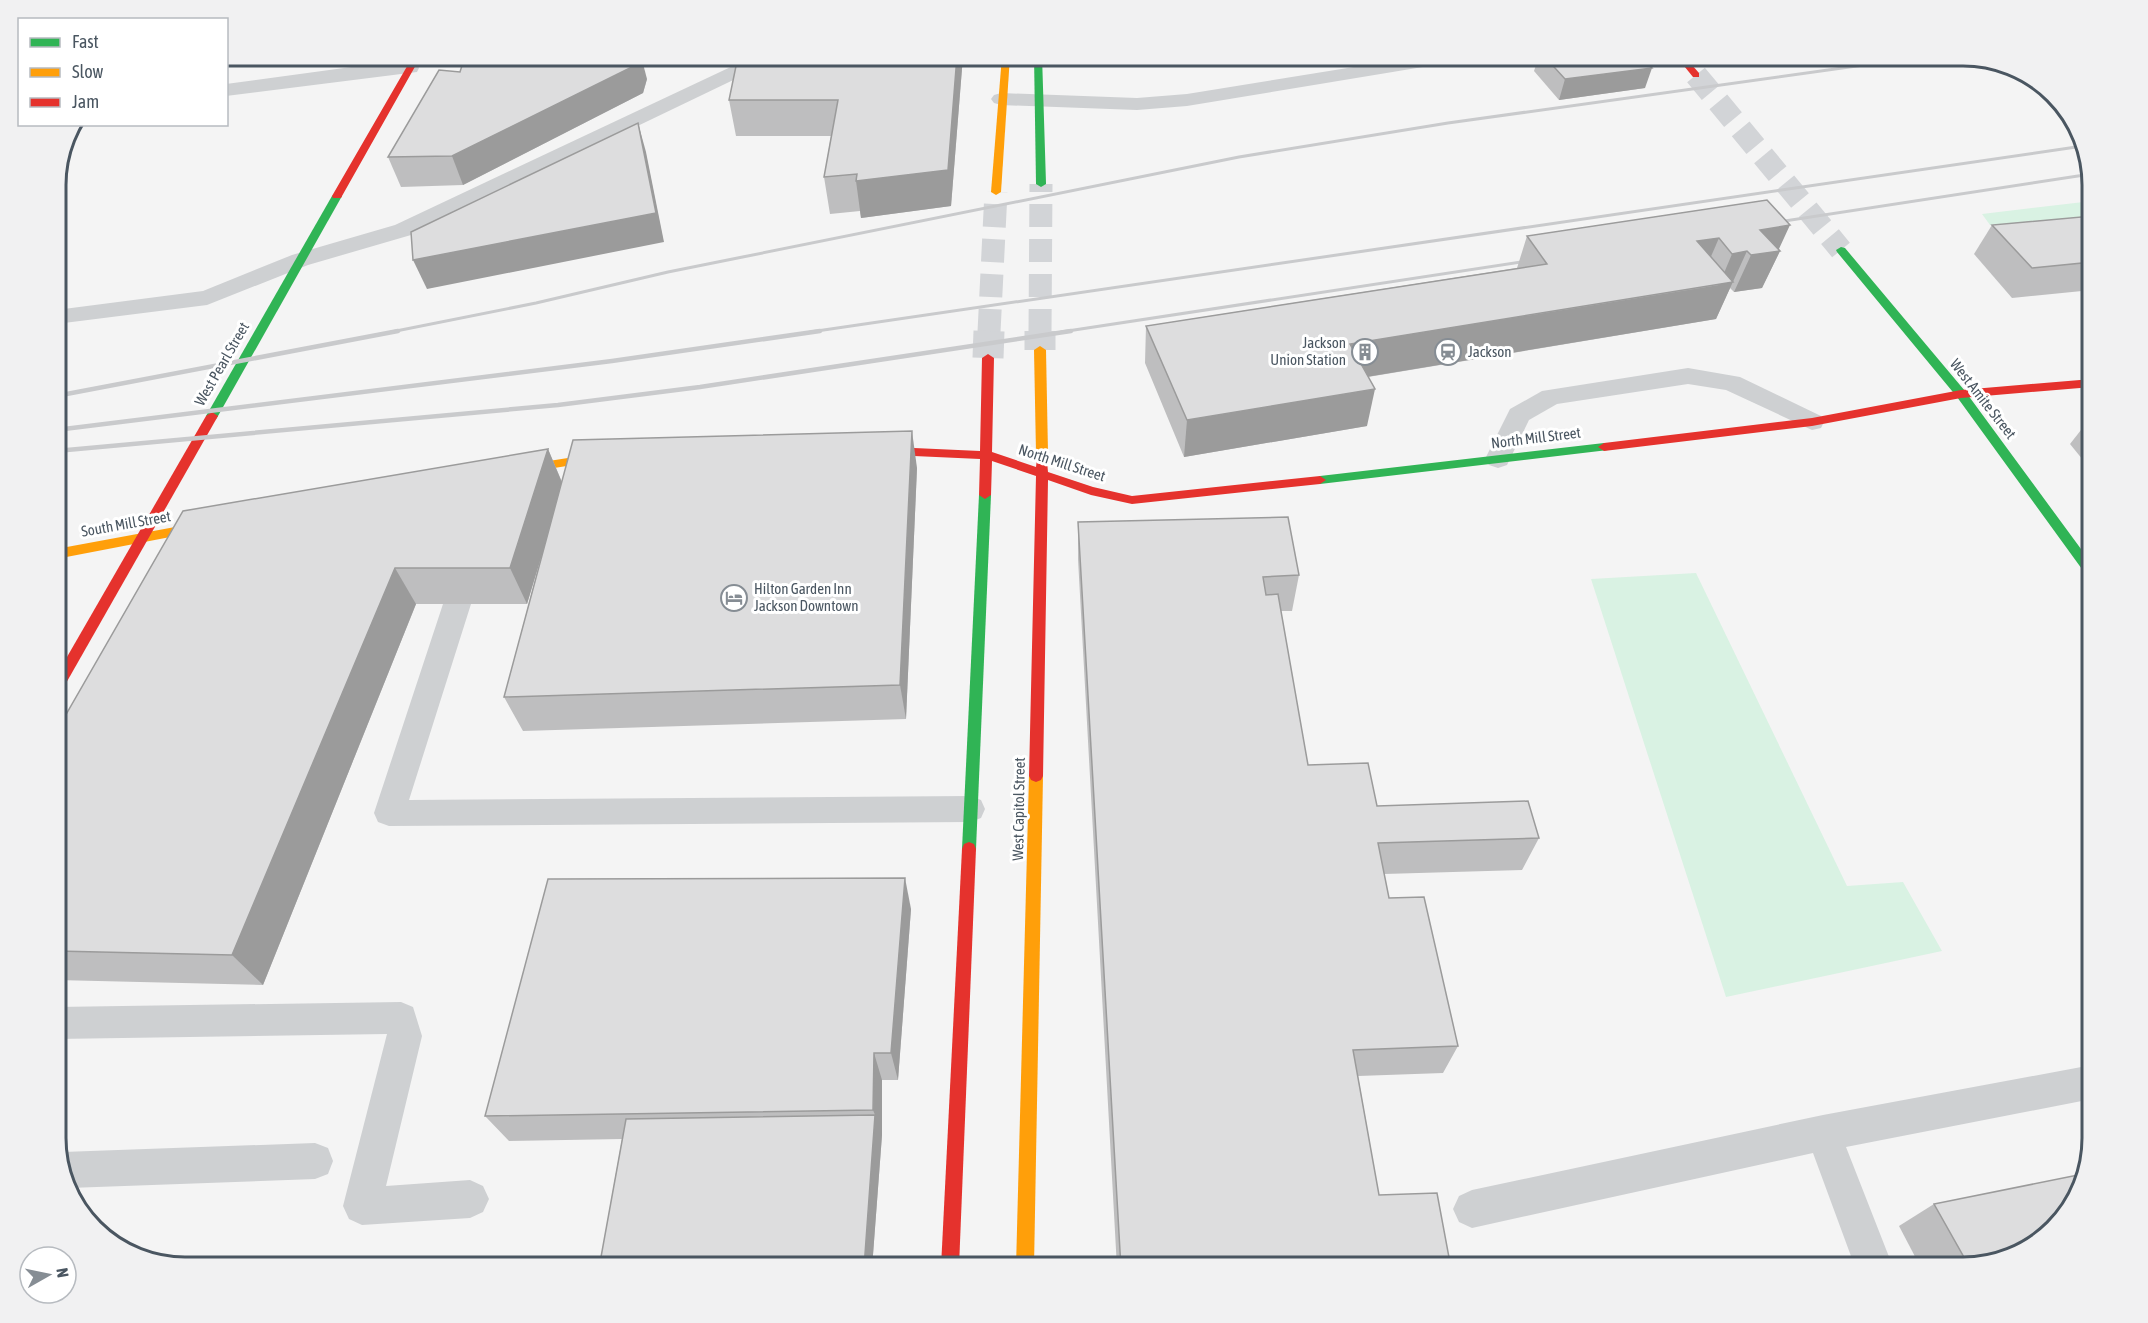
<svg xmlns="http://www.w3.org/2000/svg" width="2148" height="1323" font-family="'Asap Condensed',sans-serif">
  <rect width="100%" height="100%" fill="#f4f4f4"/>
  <g fill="#d9f2e3">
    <polygon points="2092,201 2092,217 1990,225 1982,214"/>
    <polygon points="1696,573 1847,886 1903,882 1942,951 1726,997 1591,579"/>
  </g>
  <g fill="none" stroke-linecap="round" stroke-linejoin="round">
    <g stroke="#d2d4d7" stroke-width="23" stroke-dasharray="23 12" stroke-linecap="butt">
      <polyline points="1696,75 1841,250"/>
      <polyline points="989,332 996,192"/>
      <polyline points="1040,332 1041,184"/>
    </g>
    <g stroke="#d2d4d7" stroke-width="31" stroke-dasharray="31 15" stroke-linecap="butt">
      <polyline points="1040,350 1040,331"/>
      <polyline points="988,358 989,331"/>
    </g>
    <g fill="#ced0d2" fill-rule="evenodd">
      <polygon points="754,56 777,56 775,60 411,235 308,265 207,305 56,324 56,310 203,291 292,255 395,225"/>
      <polygon points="1422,56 1462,56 1460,60 1453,62 1187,106 1137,110 1001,105 994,103 991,99 994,95 1001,93 1137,98 1187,94"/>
      <polygon points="410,62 417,64 419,68 417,72 226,96 226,84 366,65"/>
      <polygon points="1688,368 1740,377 1821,416 1824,422 1821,428 1812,430 1726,390 1688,384 1557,404 1529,420 1507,465 1498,468 1489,465 1485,459 1510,409 1542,391"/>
      <polygon points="457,593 467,597 471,604 409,800 970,796 981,800 985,809 981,818 970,822 389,826 378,822 374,813 443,604 447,597"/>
      <polygon points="401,1002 413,1007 422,1036 386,1186 470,1180 483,1186 489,1199 483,1212 470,1218 362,1225 349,1219 343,1206 387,1034 56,1039 56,1007"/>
      <polygon points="2092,1065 2092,1099 1846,1147 1893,1267 1855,1267 1813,1153 1472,1228 1459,1222 1453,1209 1459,1196 1472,1190 1823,1115"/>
      <polygon points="315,1143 328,1148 333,1161 328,1174 315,1179 69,1188 58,1154 63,1152"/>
    </g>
    <g fill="#30b455" fill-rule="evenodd">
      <polygon points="1034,56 1042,56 1046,184 1041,187 1036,184"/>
      <polygon points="337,193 342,196 218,416 216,419 208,419 206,416 332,196"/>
      <polygon points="1841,247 1845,248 1965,391 2092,564 2092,578 2087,576 1957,397 1837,252 1836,250"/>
      <polygon points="1604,443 1610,447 1608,450 1320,484 1314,480 1320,476"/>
      <polygon points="985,491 991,495 976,849 974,854 969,856 964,854 962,849 979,495"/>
    </g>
    <g fill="#ff9f0a" fill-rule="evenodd">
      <polygon points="1002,56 1010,56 1001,192 996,195 991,192"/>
      <polygon points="1040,346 1046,350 1048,453 1042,457 1036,453 1034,350"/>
      <polygon points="612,451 618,455 616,458 511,475 505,471 511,467"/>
      <polygon points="213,520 219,525 217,528 56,559 56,549"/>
      <polygon points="1036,770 1041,772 1043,776 1034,1267 1016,1267 1029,776 1031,772"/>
    </g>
    <g fill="#e5322d" fill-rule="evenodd">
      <polygon points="413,56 421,56 342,196 341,198 333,198 332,196"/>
      <polygon points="1676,56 1684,56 1699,73 1699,77 1693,77"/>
      <polygon points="988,354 994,358 992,452 1036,467 1038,450 1046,450 1048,472 1093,487 1132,496 1320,476 1326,480 1320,484 1132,504 1091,495 1048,480 1043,776 1041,780 1036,782 1031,780 1029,776 1036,476 992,461 991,495 985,499 979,495 980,459 870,454 864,450 870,446 980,451 982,358"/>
      <polygon points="2092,379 2092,387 1961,398 1812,426 1604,451 1598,447 1604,443 1812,418 1961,390"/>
      <polygon points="212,412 218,416 61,692 56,693 56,676 206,416"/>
      <polygon points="969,842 974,844 976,849 959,1267 941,1267 962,849 964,844"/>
    </g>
    <g stroke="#c9cacc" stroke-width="3">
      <polyline points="1771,223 2091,174"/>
      <polyline points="391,332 536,303 668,272 1239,157 1448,123 1928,56"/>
      <polyline points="810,332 2083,146"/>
      <polyline points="1061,332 1534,260"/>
    </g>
    <g stroke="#c9cacc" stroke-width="4.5">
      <polyline points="56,396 398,331"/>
      <polyline points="56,430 612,361 820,331"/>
      <polyline points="56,451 558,405 700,387 1071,331"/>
    </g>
  </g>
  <g fill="#bebebf">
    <polygon points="759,56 963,56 951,206 861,218 860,211 830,214 824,177 831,136 736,136 729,100"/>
    <polygon points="1539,56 1641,56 1645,88 1559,100 1534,71"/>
    <polygon points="647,79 643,93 463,185 401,187 388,157"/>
    <polygon points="1767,200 1779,249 1780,251 1762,288 1734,292 1730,288 1716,319 1368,377 1367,426 1184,457 1145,363 1146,326 1517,268 1527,236"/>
    <polygon points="2092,216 2092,290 2012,298 1974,254 1992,225"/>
    <polygon points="2092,416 2092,471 2070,444"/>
    <polygon points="548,449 562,482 917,468 906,719 523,731 504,697 542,554 527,604 416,604 263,985 56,980 56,732"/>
    <polygon points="1078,522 1299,575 1292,611 1281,611 1308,765 1377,806 1539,838 1522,870 1384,874 1389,898 1458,1046 1443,1073 1358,1076 1379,1195 1451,1268 1117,1268 1078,559"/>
    <polygon points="911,909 898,1080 882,1080 882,1135 872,1268 599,1268 622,1139 509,1141 485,1116"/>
    <polygon points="1934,1204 2027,1250 1963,1268 1921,1268 1899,1226"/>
  </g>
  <g fill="#9b9b9b">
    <polygon points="639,56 641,56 647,79 643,93 463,185 452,156"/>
    <polygon points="957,56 963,56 951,206 861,218 856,181"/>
    <polygon points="1652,68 1645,88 1559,100 1565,79"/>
    <polygon points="638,123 646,152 664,242 427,289 413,260"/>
    <polygon points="1790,225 1778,251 1780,251 1762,288 1734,292 1751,255 1760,230"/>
    <polygon points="1719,238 1703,275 1697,241"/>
    <polygon points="1747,251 1716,319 1342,381 1350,344 1719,285 1732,254"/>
    <polygon points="1375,389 1367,426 1184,457 1187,420"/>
    <polygon points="912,431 917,468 906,719 900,685"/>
    <polygon points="548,449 563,485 527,604 510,568"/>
    <polygon points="395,568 416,604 263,985 232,955"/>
    <polygon points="905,878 911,909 898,1080 891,1053"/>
    <polygon points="874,1053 882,1080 882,1135 872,1268 864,1268 875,1115 873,1110"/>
  </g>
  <g fill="#ddddde" stroke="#9b9b9b" stroke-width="1.5">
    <polygon points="465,56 639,56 636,65 452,156 388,157 439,70 460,72"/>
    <polygon points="759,56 957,56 948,170 856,181 857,174 824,177 838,100 729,100 736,66"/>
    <polygon points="1544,56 1641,56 1652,68 1565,79"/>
    <polygon points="638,123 656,213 413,260 411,232"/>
    <polygon points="1767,200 1790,225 1760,230 1780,251 1751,255 1747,251 1732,254 1719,238 1697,241 1733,282 1350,344 1375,389 1187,420 1146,326 1547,264 1527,236"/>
    <polygon points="2092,216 2092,262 2032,268 1992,225"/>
    <polygon points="912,431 900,685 504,697 573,440"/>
    <polygon points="548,449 510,568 395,568 232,955 56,951 56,732 183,511"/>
    <polygon points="1288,517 1299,575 1263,577 1266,595 1278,594 1308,765 1368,763 1377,806 1528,801 1539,838 1378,843 1389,898 1424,897 1458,1046 1353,1050 1379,1195 1437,1193 1451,1268 1121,1268 1078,522"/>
    <polygon points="905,878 891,1053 874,1053 873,1110 485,1116 548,879"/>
    <polygon points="875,1115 864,1268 599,1268 626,1119"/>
    <polygon points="2083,1174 2075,1203 2027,1250 1969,1266 1934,1204"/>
  </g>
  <defs>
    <symbol id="building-ring" viewBox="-11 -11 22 22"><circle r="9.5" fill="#fff" stroke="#868d94" stroke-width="1.5"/><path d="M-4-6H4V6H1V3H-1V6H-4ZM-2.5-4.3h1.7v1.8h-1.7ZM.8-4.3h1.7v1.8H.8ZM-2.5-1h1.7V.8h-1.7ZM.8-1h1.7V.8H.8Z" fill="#868d94"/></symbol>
    <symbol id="station-ring" viewBox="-11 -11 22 22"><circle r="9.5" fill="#fff" stroke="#868d94" stroke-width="1.5"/><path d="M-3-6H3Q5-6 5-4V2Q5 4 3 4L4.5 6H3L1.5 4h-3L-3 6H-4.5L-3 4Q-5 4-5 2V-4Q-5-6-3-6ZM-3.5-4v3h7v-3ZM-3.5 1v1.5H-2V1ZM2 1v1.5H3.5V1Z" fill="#868d94"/></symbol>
    <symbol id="hotel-ring" viewBox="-11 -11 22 22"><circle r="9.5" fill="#fff" stroke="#868d94" stroke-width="1.5"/><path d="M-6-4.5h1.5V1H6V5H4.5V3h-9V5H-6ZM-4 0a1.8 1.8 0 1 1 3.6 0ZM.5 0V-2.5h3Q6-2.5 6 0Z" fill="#868d94"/></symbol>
  </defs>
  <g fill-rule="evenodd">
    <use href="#building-ring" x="1350" y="337" width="30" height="30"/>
    <use href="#station-ring" x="1433" y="337" width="30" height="30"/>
    <use href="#hotel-ring" x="719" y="583" width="30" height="30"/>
  </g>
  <g text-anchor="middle" stroke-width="6" stroke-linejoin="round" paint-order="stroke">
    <g font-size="15" fill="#4a5661" stroke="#fff" text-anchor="start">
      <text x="1346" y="348" text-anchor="end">Jackson<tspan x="1346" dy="17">Union Station</tspan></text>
      <text x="1468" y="357">Jackson</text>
      <text x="754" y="594">Hilton Garden Inn<tspan x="754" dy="17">Jackson Downtown</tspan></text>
    </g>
    <g font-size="15" fill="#4a5661" stroke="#fff">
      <text transform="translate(222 364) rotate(-60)" y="5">West Pearl Street</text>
      <text transform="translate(1983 399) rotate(52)" y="5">West Amite Street</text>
      <text transform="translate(1536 438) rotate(-7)" y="5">North Mill Street</text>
      <text transform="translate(1062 463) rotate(18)" y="5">North Mill Street</text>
      <text transform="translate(126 524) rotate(-10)" y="5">South Mill Street</text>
      <text transform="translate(1019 809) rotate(-89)" y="5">West Capitol Street</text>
    </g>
  </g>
  <path d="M0 0H2148V1323H0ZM185 66H1963A119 119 0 0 1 2082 185V1138A119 119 0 0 1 1963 1257H185A119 119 0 0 1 66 1138V185A119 119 0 0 1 185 66Z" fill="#f1f1f2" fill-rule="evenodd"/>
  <path fill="none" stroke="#4a5661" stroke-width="3" d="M185 66H1963A119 119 0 0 1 2082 185V1138A119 119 0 0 1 1963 1257H185A119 119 0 0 1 66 1138V185A119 119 0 0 1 185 66Z"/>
  <rect x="18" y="18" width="210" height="108" fill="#ffffff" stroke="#b7bbc0" stroke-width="1.5"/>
  <rect x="30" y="38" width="30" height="9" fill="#30b455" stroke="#b7bbc0" stroke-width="1.5"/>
  <text x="72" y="48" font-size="18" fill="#4a5661">Fast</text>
  <rect x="30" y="68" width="30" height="9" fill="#ff9f0a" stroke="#b7bbc0" stroke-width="1.5"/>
  <text x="72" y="78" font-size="18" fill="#4a5661">Slow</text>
  <rect x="30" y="98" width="30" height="9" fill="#e5322d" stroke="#b7bbc0" stroke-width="1.5"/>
  <text x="72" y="108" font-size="18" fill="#4a5661">Jam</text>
  <g transform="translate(48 1275) rotate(81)"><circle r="28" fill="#ffffff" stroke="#b7bbc0" stroke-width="1.5"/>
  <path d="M0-4.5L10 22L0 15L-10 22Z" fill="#868d94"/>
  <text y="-9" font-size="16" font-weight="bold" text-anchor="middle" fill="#4a5661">N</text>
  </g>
</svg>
